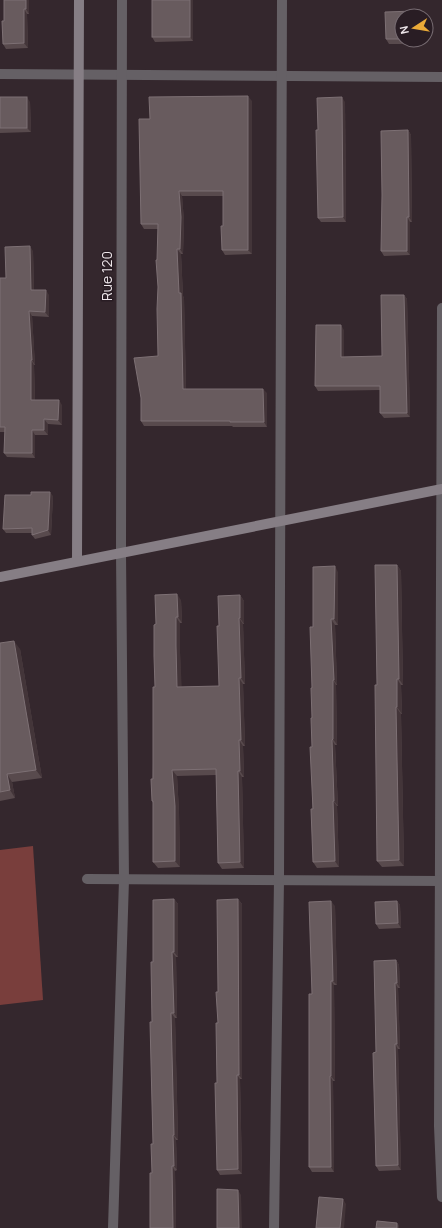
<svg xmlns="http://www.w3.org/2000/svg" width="442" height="1228" font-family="Manrope,sans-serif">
  <rect width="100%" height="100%" fill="#34272d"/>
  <polygon fill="#793e3c" points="33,846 43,1000 0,1005 0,850"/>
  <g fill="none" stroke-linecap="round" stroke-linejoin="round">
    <g stroke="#656065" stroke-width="10">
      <polyline points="0,74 442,77"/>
      <polyline points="442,308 439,1126 442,1197"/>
      <polyline points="87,879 442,881"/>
      <polyline points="113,1228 124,880 121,553 122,0"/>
      <polyline points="274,1228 279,880 282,0"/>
    </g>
    <g stroke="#867e85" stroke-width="10">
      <polyline points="77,561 79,0"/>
      <polyline points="0,577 442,489"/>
    </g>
  </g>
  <g fill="#584a4d">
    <polygon points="4,0 29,0 29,14 27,14 28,48 6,49 3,44 4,21"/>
    <polygon points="152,0 193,0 193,41 155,42 152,37"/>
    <polygon points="402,16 402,40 418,40 418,44 389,44 386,39"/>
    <polygon points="0,97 30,102 31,132 0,133"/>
    <polygon points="252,101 252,254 225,255 222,250 223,226 223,196 182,196 184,221 183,254 181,254 183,296 184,298 186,389 267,393 267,427 233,427 232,426 144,426 141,421 158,356 158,229 144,229 141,224 150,119"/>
    <polygon points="345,102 346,222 321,222 318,218 318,130"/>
    <polygon points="408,130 411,135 412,222 410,222 410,255 384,256 381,251"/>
    <polygon points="33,251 34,290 49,295 49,317 32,316 35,365 34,365 35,400 62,405 62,425 48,424 48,435 35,435 35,458 7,457 4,453 5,432 0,432 0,278 6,278"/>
    <polygon points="404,295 407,299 410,417 384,418 380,413 380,390 318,391 315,386 344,330 344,357 382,356"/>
    <polygon points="31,495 53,496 51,535 35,539 32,535 32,533 6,533 3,529"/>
    <polygon points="397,565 401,571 403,685 401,685 402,714 401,714 404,866 382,867 377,861 377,685"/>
    <polygon points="338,572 338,625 335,625 337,685 336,685 337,745 335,745 338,806 337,806 339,867 317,868 313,862 312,747 313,627"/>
    <polygon points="240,595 244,601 244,624 243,624 245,684 243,684 245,746 243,746 244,777 242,777 244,868 222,869 218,863 216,775 177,776 179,812 180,867 158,868 153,862 153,803 152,801 155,687 156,624 181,600 182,623 180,623 180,652 181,687 219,686 219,626"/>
    <polygon points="0,643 20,649 42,778 12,782 15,798 0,801"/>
    <polygon points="174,899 178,904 178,957 176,957 177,1018 175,1018 178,1140 176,1140 177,1170 175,1171 176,1228 150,1228 153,1144 152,1022 153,962"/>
    <polygon points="238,899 242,904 242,1079 240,1079 242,1174 220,1175 217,1170 218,992"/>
    <polygon points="397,901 400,905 401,928 379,929 376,924"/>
    <polygon points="335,906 337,985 334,985 335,1081 333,1081 334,1172 312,1172 309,1167 312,994"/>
    <polygon points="396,960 399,965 400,988 398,988 400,1049 398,1049 401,1170 379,1171 376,1166 376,1052"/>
  </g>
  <g fill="#433539">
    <polygon points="26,0 29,0 29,14 26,9"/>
    <polygon points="190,0 193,0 193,41 190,37"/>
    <polygon points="24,9 27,14 28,48 24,43"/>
    <polygon points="415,11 418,16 415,16"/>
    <polygon points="248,96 252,101 252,254 248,250"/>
    <polygon points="27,97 30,102 31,132 27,128"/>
    <polygon points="342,97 345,102 346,222 343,217"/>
    <polygon points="408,130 411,135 412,222 409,217"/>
    <polygon points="179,191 182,196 184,221 183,254 180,249"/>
    <polygon points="407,217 410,222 410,255 407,251"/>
    <polygon points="30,246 33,251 34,295 31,290"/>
    <polygon points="177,249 181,254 183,296 184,298 186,394 183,389"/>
    <polygon points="46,290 49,295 49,317 45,312"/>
    <polygon points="404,295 407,299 410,417 407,413"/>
    <polygon points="29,311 32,316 35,365 32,360"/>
    <polygon points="341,325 344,330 344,362 341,357"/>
    <polygon points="31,360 34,365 35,405 31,400"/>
    <polygon points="263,389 267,393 267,427 264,422"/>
    <polygon points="59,400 62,405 62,425 58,420"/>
    <polygon points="44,419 48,424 48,435 44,430"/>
    <polygon points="32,430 35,435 35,458 32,453"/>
    <polygon points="50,492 53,496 51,535 48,530"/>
    <polygon points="397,565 401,571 403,685 399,679"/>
    <polygon points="335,566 338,572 338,625 334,619"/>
    <polygon points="177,594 181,600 182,623 178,617"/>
    <polygon points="240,595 244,601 244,624 240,618"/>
    <polygon points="176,617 180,623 180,652 182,693 177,687 176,646"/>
    <polygon points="239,618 243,624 245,684 241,678"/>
    <polygon points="331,619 335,625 337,685 334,680"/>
    <polygon points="14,641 20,649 42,778 36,770"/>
    <polygon points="239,678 243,684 245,746 241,740"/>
    <polygon points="397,679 401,685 402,714 397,707"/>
    <polygon points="333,680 336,685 337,745 333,739"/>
    <polygon points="396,707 401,714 404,866 399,860"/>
    <polygon points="239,740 243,746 244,777 240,771"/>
    <polygon points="332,740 335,745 338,806 334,801"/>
    <polygon points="172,770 177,776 179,812 180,867 175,861"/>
    <polygon points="238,771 242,777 244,868 240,862"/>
    <polygon points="7,774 12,782 15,798 10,790"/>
    <polygon points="333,801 337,806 339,867 335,861"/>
    <polygon points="174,899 178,904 178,957 174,952"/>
    <polygon points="238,899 242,904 242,1079 239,1075"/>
    <polygon points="331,901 335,906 337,985 333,981"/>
    <polygon points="397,901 400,905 401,928 398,923"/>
    <polygon points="172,952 176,957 177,1018 174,1013"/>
    <polygon points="396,960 399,965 400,988 397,983"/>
    <polygon points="331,981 334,985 335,1081 331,1076"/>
    <polygon points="395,983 398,988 400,1049 397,1044"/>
    <polygon points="171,1013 175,1018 178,1140 174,1135"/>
    <polygon points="395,1044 398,1049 401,1170 398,1165"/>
    <polygon points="237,1075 240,1079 242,1174 238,1169"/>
    <polygon points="330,1076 333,1081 334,1172 331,1167"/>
    <polygon points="173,1135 176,1140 177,1170 174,1166"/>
    <polygon points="172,1166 175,1171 176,1228 173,1228"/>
    <polygon points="238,1190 241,1195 242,1228 239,1228"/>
    <polygon points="343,1199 346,1204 344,1228 340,1228"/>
    <polygon points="397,1223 399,1225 399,1228 397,1228"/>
  </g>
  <g fill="#685b5e" stroke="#7d7074">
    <polygon points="4,0 26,0 26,9 24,9 24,43 3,44 2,21 4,21"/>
    <rect x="152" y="0" width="38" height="37"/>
    <polygon points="415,11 415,16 402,16 402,39 386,39 385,12"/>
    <polygon points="248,96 248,250 222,250 221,226 223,226 223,191 179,191 181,217 180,249 177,249 179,293 181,293 183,389 263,389 264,422 230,422 230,421 141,421 141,398 134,358 158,356 157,309 158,287 156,260 157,260 158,224 141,224 139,119 150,119 149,97"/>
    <rect x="0" y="97" width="27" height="31"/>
    <polygon points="342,97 343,217 318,218 316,130 318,130 317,98"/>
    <polygon points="408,130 409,217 407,217 407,251 381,251 382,195 381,131"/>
    <polygon points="30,246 31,290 46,290 45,312 29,311 32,360 31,360 31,400 59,400 58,420 44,419 44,430 32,430 32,453 4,453 5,427 0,427 0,278 6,278 5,247"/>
    <polygon points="381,295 404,295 407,413 380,413 380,386 315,386 316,325 341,325 341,357 382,356"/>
    <polygon points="31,492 50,492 48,530 32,535 32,528 3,529 5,495 31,495"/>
    <polygon points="375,565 397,565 399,679 397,679 397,707 396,707 399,860 377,861 375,685 377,685"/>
    <polygon points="335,566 334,619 331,619 334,680 333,680 333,739 332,740 334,801 333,801 335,861 313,862 311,809 313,809 310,747 312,747 311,718 312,718 311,688 312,688 310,627 313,627 313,567"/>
    <polygon points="177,594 178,617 176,617 176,646 177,687 219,686 217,626 219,626 218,596 240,595 240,618 239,618 241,678 239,678 241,740 239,740 240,771 238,771 240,862 218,863 216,769 172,770 175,806 175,861 153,862 153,801 152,801 151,779 153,779 153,687 155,687 154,656 154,625 156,624 155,595"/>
    <polygon points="14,641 36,770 7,774 10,790 0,792 0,643"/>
    <polygon points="174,899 174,952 172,952 174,1013 171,1013 174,1135 173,1135 174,1166 172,1166 173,1228 150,1228 150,1173 152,1173 151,1144 153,1144 150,1022 152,1022 151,962 153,962 153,900"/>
    <polygon points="238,899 239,1075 237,1075 238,1169 217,1170 215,1083 217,1083 216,1023 218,1023 216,992 218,992 217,900"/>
    <polygon points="331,901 333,981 331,981 331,1076 330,1076 331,1167 309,1167 309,994 312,994 309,902"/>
    <polygon points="397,901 398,923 376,924 375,902"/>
    <polygon points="396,960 397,983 395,983 397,1044 395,1044 398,1165 376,1166 373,1053 376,1052 374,961"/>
    <polygon points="217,1189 238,1190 239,1228 217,1228"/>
    <polygon points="319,1197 343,1199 340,1228 316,1228"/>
    <polygon points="377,1221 397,1223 397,1228 376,1228"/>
  </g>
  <g text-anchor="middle" stroke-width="3" stroke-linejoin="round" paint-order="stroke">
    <g font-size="14" fill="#eee6ea" stroke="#291d24">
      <text transform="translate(107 276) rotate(-90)" y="5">Rue 120</text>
    </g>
  </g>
  <g transform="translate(414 28) rotate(258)"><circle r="19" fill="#291d24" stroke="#786d73"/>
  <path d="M0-3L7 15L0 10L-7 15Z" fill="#eaaa38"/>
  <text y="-6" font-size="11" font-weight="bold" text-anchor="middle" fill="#eee6ea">N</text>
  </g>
</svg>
